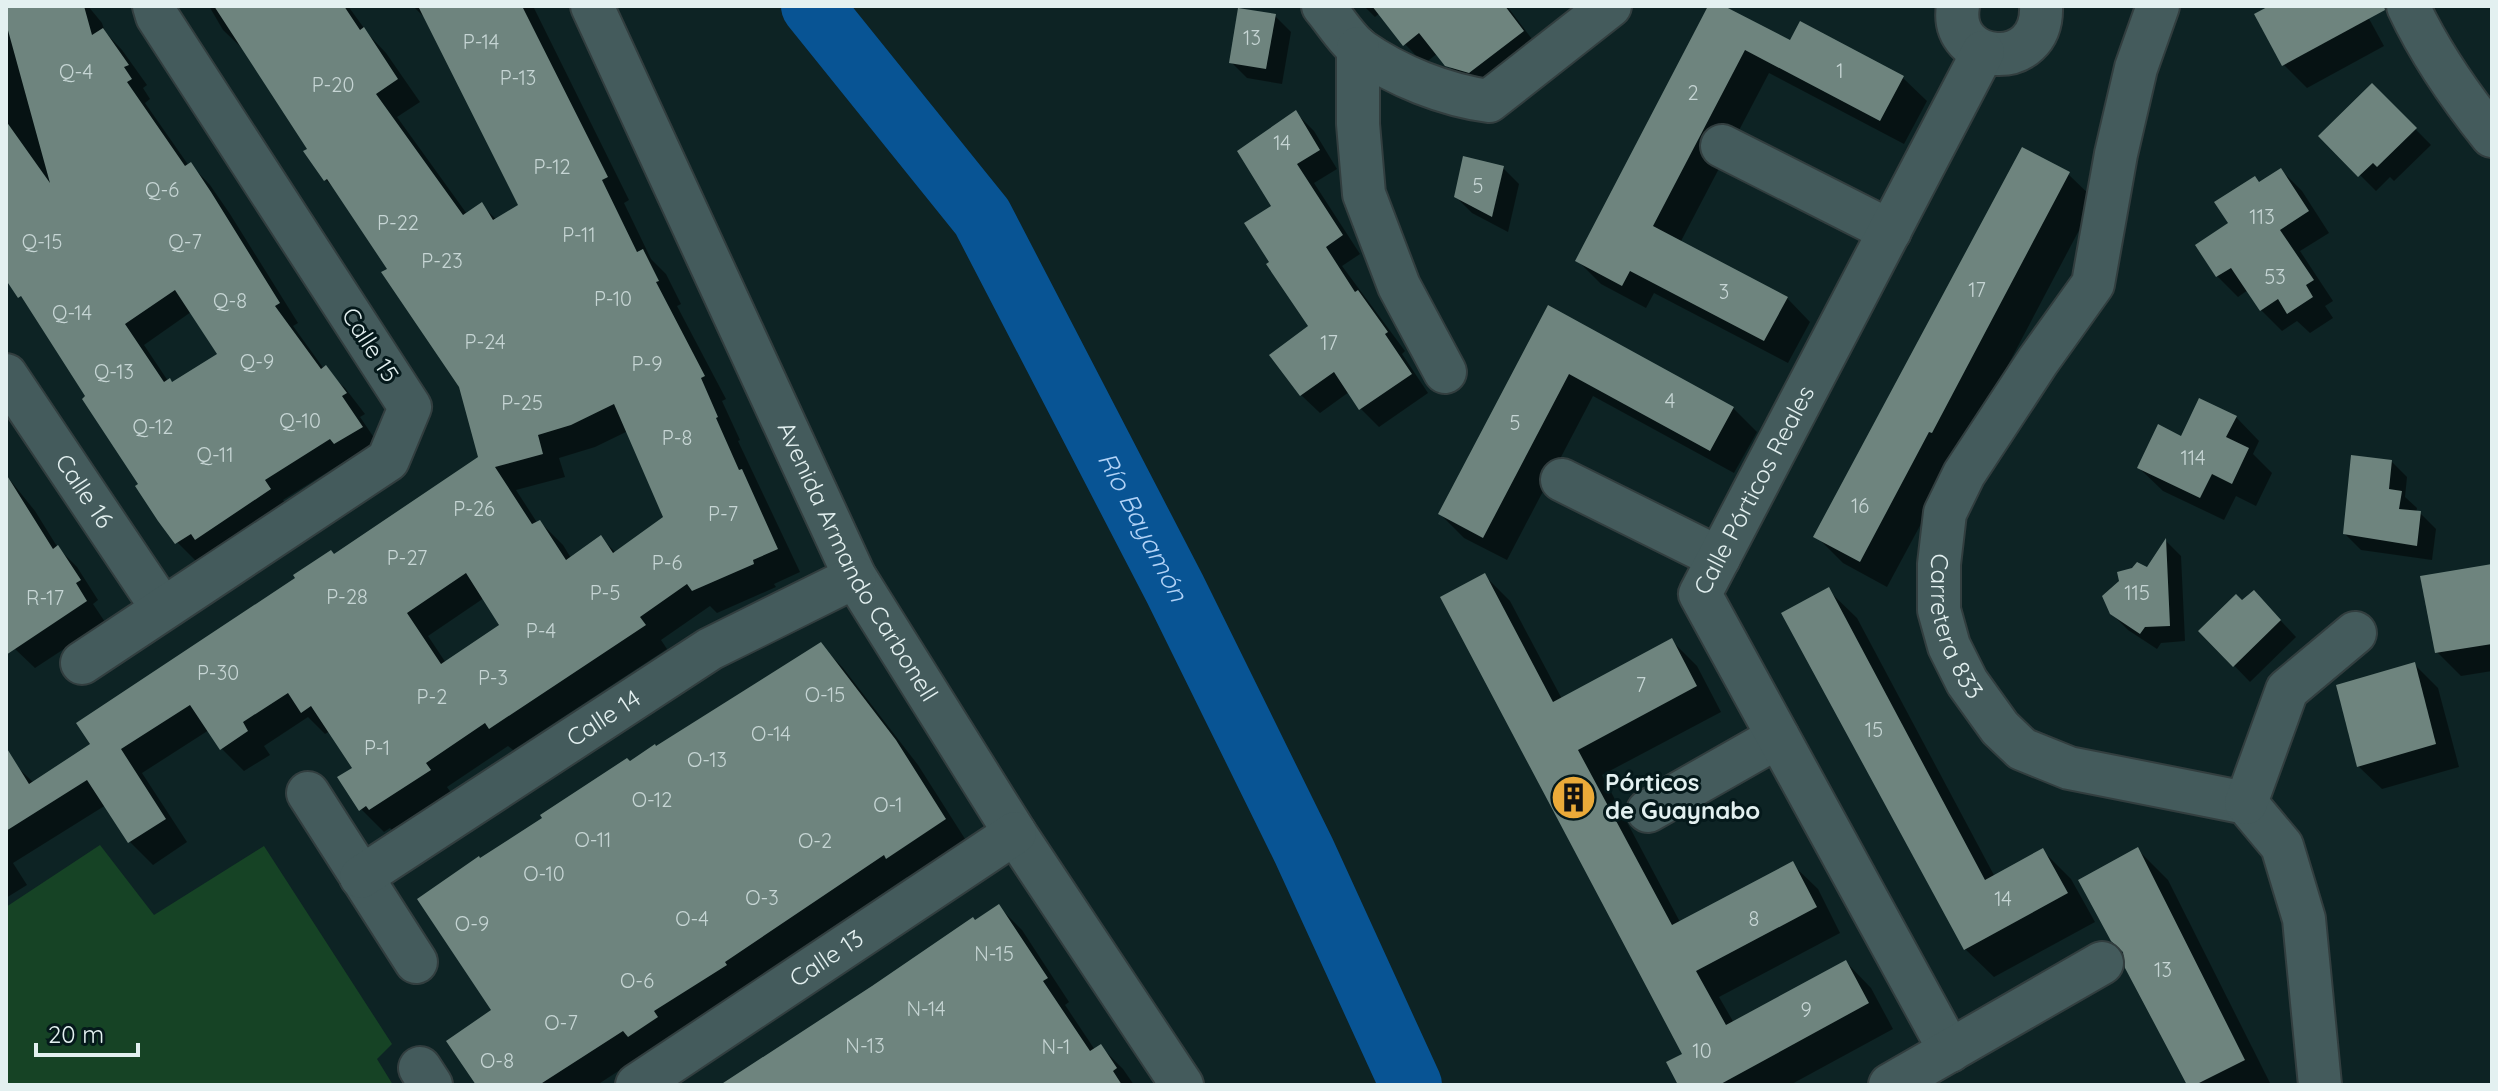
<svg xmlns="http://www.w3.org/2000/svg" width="2498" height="1091" font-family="Quicksand,sans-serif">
  <rect width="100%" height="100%" fill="#0d2324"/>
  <polygon fill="#164325" points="100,845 154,915 264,846 392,1044 377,1059 393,1085 6,1085 6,907"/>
  <g fill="#0007" fill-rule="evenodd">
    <path d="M 6,6 L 88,6 L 102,23 L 105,32 L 122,50 L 147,85 L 143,88 L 150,99 L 145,103 L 189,166 L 191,165 L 210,185 L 230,214 L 298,323 L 293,326 L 324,369 L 345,388 L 365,414 L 360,417 L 381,448 L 355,463 L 350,458 L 283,500 L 289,509 L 197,562 L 177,542 L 88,396 L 30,308 L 6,276 ZM 191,312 L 219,354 L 173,384 L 168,381 L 144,345 Z"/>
    <path d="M 209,6 L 348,6 L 369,35 L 386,53 L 420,102 L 397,117 L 467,214 L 481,205 L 497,220 L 520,206 L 428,21 L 413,6 L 533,6 L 629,200 L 624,203 L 651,259 L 666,274 L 681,304 L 677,306 L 726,399 L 722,401 L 740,440 L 738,441 L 800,572 L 774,584 L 776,587 L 717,613 L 710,606 L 661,640 L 667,649 L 513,750 L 508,746 L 447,787 L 452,794 L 394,832 L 390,828 L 384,832 L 361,809 L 354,769 L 330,731 L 325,734 L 308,717 L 264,746 L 270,755 L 244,771 L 221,748 L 209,730 L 142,773 L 187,842 L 153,865 L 130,842 L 106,805 L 13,863 L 27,885 L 6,898 L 6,771 L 15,765 L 34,783 L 93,745 L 334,556 L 481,458 L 461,386 L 390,269 L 338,192 L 326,180 L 309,149 L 246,52 L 223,30 ZM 628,431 L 666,518 L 616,553 L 601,538 L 571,558 L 563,545 L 540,522 L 538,524 L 516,490 L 565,477 L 559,458 L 595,447 ZM 484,598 L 502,626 L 446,663 L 428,636 Z"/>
    <polygon points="1364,6 1507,6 1541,51 1489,91 1466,85 1438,53 1424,64 1405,44 1380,13 1375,17"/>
    <polygon points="1710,6 1720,6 1790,43 1903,78 1927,101 1904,144 1769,73 1680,243 1787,298 1810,322 1788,363 1654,293 1646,308 1601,284 1577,260"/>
    <polygon points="2274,6 2362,6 2384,46 2307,88 2283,64"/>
    <polygon points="1275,16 1291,32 1282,84 1247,78 1231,62"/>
    <polygon points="2372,85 2431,145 2394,181 2390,177 2376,191 2321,136"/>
    <polygon points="1296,113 1314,131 1337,169 1314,183 1360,254 1342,266 1405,351 1402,354 1428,393 1379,427 1361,409 1349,392 1320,413 1301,395 1272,355 1311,327 1273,206"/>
    <polygon points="1503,168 1519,184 1508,232 1472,213 1456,197"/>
    <polygon points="2281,170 2302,191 2329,233 2300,251 2333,301 2325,306 2333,318 2310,333 2297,321 2282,331 2261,310 2248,290 2238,297 2217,276 2231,224 2260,184"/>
    <polygon points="2068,174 2095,200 1959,458 1957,457 1887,587 1843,563 1816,536"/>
    <polygon points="1549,308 1733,408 1757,432 1734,473 1593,396 1507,560 1464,538 1440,514"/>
    <polygon points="2236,417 2259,441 2253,454 2272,473 2256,506 2236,496 2224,520 2163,491 2139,468 2182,438"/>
    <polygon points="2391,461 2407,477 2405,497 2417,508 2416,513 2420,513 2436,529 2432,560 2361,550 2345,534"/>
    <polygon points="6,475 35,511 58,548 77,567 98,600 93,604 105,622 35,668 15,649 6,635"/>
    <polygon points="2166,541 2181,556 2185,641 2161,643 2157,649 2128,630 2111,613 2148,570"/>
    <polygon points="2492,569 2492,671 2461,676 2437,652"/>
    <polygon points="1485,576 1510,601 1562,699 1672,641 1697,666 1721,712 1602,775 1680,922 1792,864 1818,889 1840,933 1719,997 1734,1023 1846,962 1871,988 1893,1029 1790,1085 1680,1085 1685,1055"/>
    <polygon points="1828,590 1857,618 1995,877 2043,851 2071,879 2095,922 1994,977 1965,949"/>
    <polygon points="2242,603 2270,609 2296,637 2250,682 2201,631"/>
    <polygon points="821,645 843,668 918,765 967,842 910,880 907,877 746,986 748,988 652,1059 646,1053 597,1085 478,1085 493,1011 480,860"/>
    <polygon points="2414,664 2438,688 2459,767 2382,789 2358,766"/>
    <polygon points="2138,850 2168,880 2271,1085 2189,1085"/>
    <polygon points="999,907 1022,930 1069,1002 1065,1005 1095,1050 1100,1046 1123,1069 1134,1085 725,1085"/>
  </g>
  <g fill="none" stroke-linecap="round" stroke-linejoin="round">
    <path stroke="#085494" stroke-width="62" id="s1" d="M 812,6 L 982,217 L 1175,589 L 1304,851 L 1411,1085"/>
  </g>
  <g fill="#6e847e" fill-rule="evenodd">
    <path d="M 6,6 L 84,6 L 92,35 L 103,28 L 129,65 L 124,67 L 132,79 L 127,82 L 185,166 L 191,162 L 211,192 L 280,303 L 275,306 L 321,369 L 326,365 L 347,393 L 342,396 L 363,427 L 334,444 L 330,439 L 265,480 L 271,489 L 195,540 L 191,534 L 175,544 L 158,521 L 135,486 L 138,484 L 82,399 L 85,396 L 21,296 L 18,298 L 6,280 L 6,121 L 50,183 L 6,23 ZM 175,290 L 217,354 L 172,382 L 170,378 L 164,382 L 125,324 Z"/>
    <path d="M 214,6 L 344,6 L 360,30 L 364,27 L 398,79 L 376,94 L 463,215 L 482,202 L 493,220 L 518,205 L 418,6 L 522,6 L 608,177 L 602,180 L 637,252 L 643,249 L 659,281 L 656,282 L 705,376 L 701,378 L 718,417 L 716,418 L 739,470 L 742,469 L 778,549 L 753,560 L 754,564 L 692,591 L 687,584 L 640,617 L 646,625 L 489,729 L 485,723 L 426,763 L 431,770 L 369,810 L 366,806 L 359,811 L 337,777 L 352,768 L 311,706 L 301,713 L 288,693 L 243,722 L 248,731 L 220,750 L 190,705 L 121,749 L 166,819 L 128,843 L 87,780 L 6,831 L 6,747 L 29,784 L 90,744 L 76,723 L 295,578 L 293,575 L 331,550 L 334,554 L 478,457 L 459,387 L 381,272 L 387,269 L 327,179 L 324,181 L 303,151 L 307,149 ZM 614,404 L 663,517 L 613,553 L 601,535 L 566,560 L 540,520 L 532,524 L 495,467 L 543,454 L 538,435 L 571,425 ZM 466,573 L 499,625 L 441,664 L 407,613 Z"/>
    <polygon points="1372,6 1505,6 1524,31 1469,73 1445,66 1419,33 1403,46"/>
    <polygon points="1708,6 1724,6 1790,40 1800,21 1904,76 1880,121 1745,50 1653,226 1788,297 1764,341 1630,271 1622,286 1575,261"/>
    <polygon points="2269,6 2384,6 2385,10 2282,66 2254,14"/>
    <polygon points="1238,8 1276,14 1266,69 1229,63"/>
    <polygon points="2372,83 2417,128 2377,167 2373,163 2358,177 2318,136"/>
    <polygon points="1296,110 1320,150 1297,164 1343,235 1326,247 1355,292 1358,290 1388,332 1385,334 1412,374 1359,410 1334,372 1300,396 1269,355 1308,326 1266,264 1269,262 1244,223 1271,206 1237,151"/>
    <polygon points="2022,147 2070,172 1932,433 1929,432 1860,562 1813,537"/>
    <polygon points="1463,156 1504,166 1492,217 1454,197"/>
    <polygon points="2281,168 2309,211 2280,230 2314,280 2306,285 2313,297 2287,314 2278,299 2260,311 2231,268 2216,277 2195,245 2228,223 2214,202 2255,176 2259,182"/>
    <polygon points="1548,305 1734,407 1710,451 1569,374 1483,538 1438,514"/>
    <polygon points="2199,398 2237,416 2226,437 2249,448 2232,484 2212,474 2200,498 2137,468 2158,424 2181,436"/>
    <polygon points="2351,455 2392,460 2389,489 2402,491 2399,509 2421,511 2417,546 2343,534"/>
    <polygon points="6,474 53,549 58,545 81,580 76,583 87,601 6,655"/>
    <polygon points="2166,538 2170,626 2145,627 2140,634 2110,614 2102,596 2119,581 2117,572 2132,568 2137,562 2147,567"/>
    <polygon points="2492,564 2492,644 2435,653 2420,576"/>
    <polygon points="1485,573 1553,702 1672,638 1697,686 1578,750 1672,925 1793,861 1817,907 1696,971 1726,1025 1846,960 1869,1003 1719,1085 1678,1085 1666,1062 1682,1054 1440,597"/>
    <polygon points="1829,587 1985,880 2043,848 2068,893 1964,950 1781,613"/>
    <polygon points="2254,590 2281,620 2233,667 2198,631 2236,594 2242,600"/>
    <polygon points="821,642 896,740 946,819 886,859 884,855 725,962 727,965 654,1011 658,1017 628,1037 623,1031 539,1085 476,1085 446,1041 491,1010 417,899 479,856 480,858 542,818 540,815 627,758 630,761 655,744 656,746"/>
    <polygon points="2415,662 2436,744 2357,767 2336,685"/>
    <polygon points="2138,847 2245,1060 2195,1085 2187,1085 2125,968 2123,952 2111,941 2078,880"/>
    <polygon points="999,904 1048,978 1043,981 1090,1051 1101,1044 1117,1068 1113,1071 1122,1085 720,1085 872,986 973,917 975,920"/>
  </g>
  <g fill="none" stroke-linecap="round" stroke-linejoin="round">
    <defs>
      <g id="minor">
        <path id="s2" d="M 592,6 L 855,577 L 1015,833 L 1182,1085"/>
        <path d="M 1323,6 C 1335,20 1346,39 1360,50 C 1397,76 1445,95 1489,101 L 1610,6"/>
        <path d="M 1958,6 C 1948,66 2044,74 2041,6"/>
        <path id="s3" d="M 2158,6 L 2136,68 L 2116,154 L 2093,284 L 2038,361 L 1964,474 L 1945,513 L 1939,564 L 1939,610 L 1949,646 L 1967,682 L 2000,728 L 2022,749 L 2069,768 L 2246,803 L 2282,846 L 2304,919 L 2320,1085"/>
        <path d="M 2408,6 C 2430,53 2459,95 2492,136"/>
        <polyline points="1358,48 1358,124 1364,194 1399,286 1445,372"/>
        <polyline points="1722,146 1890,231"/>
        <path id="s4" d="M 6,375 L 162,608"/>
        <polyline points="1562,480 1719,558"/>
        <polyline points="82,663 388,460 410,407 157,16 154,6"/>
        <polyline points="308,793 416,962"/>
        <polyline points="2246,803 2287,690 2355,633"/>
        <polyline points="1648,811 1778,737"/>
        <path id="s5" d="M 361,877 L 710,649 L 855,577"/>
        <path id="s6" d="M 1950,1051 L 1700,594 L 1983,52"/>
        <polyline points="420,1068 431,1085"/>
        <path id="s7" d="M 637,1085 L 1015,833"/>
        <polyline points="1890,1085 2102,963"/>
      </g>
    </defs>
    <use href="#minor" stroke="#323e3f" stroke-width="46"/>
    <use href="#minor" stroke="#445b5c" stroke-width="42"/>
  </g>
  <defs>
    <symbol id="building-disc" viewBox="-11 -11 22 22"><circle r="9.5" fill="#ebaa39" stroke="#05191b"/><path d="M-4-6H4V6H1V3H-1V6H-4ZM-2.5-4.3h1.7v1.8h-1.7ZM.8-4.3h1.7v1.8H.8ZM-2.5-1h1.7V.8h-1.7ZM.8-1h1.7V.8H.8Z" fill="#111"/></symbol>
  </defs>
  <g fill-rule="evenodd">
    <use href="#building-disc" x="1548" y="772" width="51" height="51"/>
  </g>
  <g text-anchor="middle" stroke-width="6" stroke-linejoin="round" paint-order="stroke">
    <g font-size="20" fill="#c6d5d4">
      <text x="1252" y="45">13</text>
      <text x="481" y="49">P-14</text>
      <text x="1840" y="78">1</text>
      <text x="76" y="79">Q-4</text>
      <text x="518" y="85">P-13</text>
      <text x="333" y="92">P-20</text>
      <text x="1693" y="100">2</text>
      <text x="1282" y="150">14</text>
      <text x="552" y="174">P-12</text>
      <text x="1478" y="193">5</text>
      <text x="162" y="197">Q-6</text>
      <text x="2262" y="224">113</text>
      <text x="398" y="230">P-22</text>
      <text x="579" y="242">P-11</text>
      <text x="42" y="249">Q-15</text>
      <text x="185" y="249">Q-7</text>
      <text x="442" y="268">P-23</text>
      <text x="2275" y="284">53</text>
      <text x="1977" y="297">17</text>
      <text x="1724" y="299">3</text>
      <text x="613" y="306">P-10</text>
      <text x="230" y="308">Q-8</text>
      <text x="72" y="320">Q-14</text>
      <text x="485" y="349">P-24</text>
      <text x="1329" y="350">17</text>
      <text x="257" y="369">Q-9</text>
      <text x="647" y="371">P-9</text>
      <text x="114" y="379">Q-13</text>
      <text x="1670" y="408">4</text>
      <text x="522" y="410">P-25</text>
      <text x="300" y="428">Q-10</text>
      <text x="1515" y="430">5</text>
      <text x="153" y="434">Q-12</text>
      <text x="677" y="445">P-8</text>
      <text x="215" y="462">Q-11</text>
      <text x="2193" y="465">114</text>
      <text x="1860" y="513">16</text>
      <text x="474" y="516">P-26</text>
      <text x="723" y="521">P-7</text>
      <text x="407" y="565">P-27</text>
      <text x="667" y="570">P-6</text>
      <text x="605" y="600">P-5</text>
      <text x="2137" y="600">115</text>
      <text x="347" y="604">P-28</text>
      <text x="45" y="605">R-17</text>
      <text x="541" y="638">P-4</text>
      <text x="218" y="680">P-30</text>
      <text x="493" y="685">P-3</text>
      <text x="1641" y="692">7</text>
      <text x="825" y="702">O-15</text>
      <text x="432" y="704">P-2</text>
      <text x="1874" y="737">15</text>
      <text x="771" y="741">O-14</text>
      <text x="377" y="755">P-1</text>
      <text x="707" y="767">O-13</text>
      <text x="652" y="807">O-12</text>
      <text x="888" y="812">O-1</text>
      <text x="593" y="847">O-11</text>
      <text x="815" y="848">O-2</text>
      <text x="544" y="881">O-10</text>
      <text x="762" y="905">O-3</text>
      <text x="2003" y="906">14</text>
      <text x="692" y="926">O-4</text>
      <text x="1754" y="926">8</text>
      <text x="472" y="931">O-9</text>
      <text x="994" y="961">N-15</text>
      <text x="2163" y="977">13</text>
      <text x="637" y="988">O-6</text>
      <text x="926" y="1016">N-14</text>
      <text x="1806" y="1017">9</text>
      <text x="561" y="1030">O-7</text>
      <text x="865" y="1053">N-13</text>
      <text x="1056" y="1054">N-1</text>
      <text x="1702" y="1058">10</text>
      <text x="497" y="1068">O-8</text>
    </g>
    <g font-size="24" fill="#e3f0f0" stroke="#05191b">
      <text transform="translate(370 345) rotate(57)" y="8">Calle 15</text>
      <text dy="8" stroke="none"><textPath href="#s6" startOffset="638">Calle Pórticos Reales</textPath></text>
      <text dy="8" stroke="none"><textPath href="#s4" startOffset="140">Calle 16</textPath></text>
      <text dy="8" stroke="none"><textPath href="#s2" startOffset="616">Avenida Armando Carbonell</textPath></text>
      <text dy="8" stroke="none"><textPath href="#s3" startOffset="676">Carretera 833</textPath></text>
      <text dy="8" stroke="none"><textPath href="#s5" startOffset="290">Calle 14</textPath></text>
      <text dy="8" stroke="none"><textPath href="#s7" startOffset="228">Calle 13</textPath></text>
    </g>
    <g font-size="24" font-weight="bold" fill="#e3f0f0" stroke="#05191b" text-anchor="start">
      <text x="1605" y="791">Pórticos<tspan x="1605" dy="28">de Guaynabo</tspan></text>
    </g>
    <g font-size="26" font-style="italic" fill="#b1d2f6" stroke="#05191b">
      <text dy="9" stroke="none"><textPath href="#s1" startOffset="620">Río Bayamón</textPath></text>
    </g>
  </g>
  <rect width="2498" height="1091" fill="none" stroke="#e3f0f0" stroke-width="16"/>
  <path d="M36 1043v12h102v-12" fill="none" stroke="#e3f0f0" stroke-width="4"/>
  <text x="48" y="1043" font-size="24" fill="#e3f0f0" stroke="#05191b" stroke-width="6" paint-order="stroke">20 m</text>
</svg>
